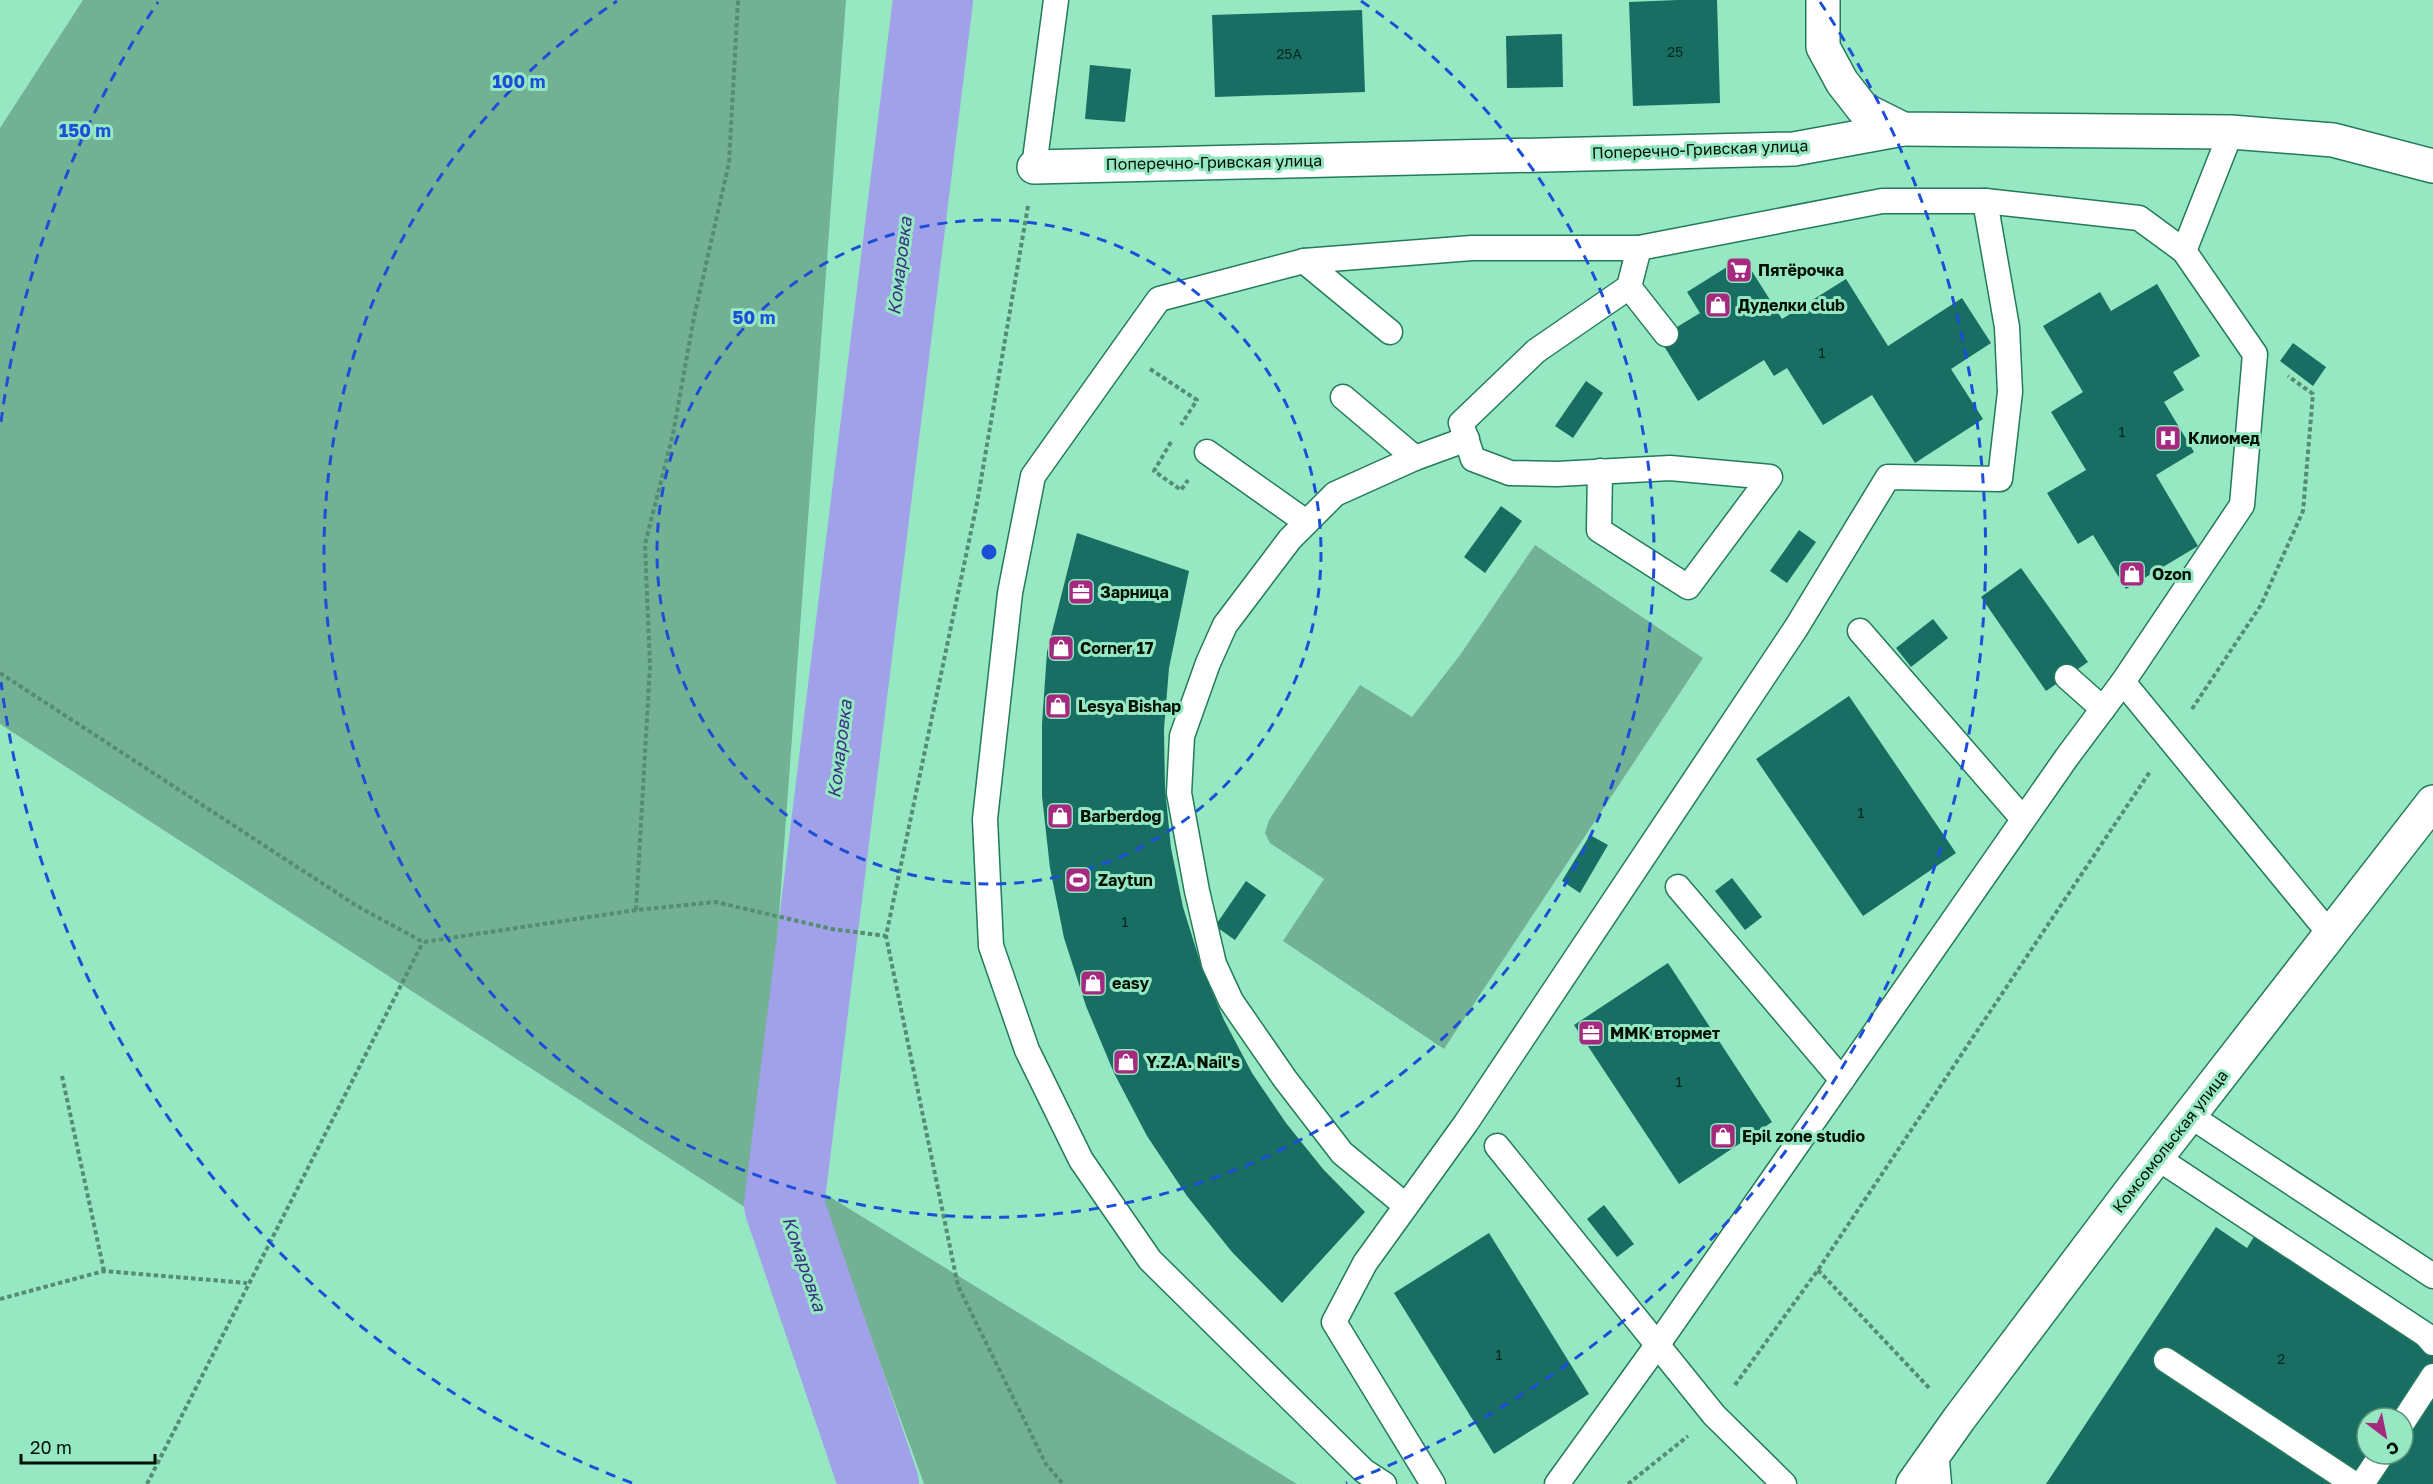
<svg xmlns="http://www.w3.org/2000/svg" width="2433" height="1484" font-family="'Golos Text',sans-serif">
  <rect width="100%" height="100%" fill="#95e8c1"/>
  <g fill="#72b193">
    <polygon points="83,0 846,0 757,1215 0,724 0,128"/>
    <polygon points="1535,545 1703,658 1444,1049 1283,941 1324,879 1270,843 1265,833 1269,820 1360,685 1412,717 1460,655"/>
    <polygon points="817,1189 1297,1484 924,1484"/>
  </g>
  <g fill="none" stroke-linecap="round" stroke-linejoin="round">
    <polyline stroke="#a0a1e8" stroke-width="80" points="879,1484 784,1205 933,0"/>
  </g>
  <g fill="#186e63" fill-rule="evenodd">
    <polygon points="1678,0 1717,0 1720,103 1633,106 1629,2"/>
    <polygon points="1362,10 1365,92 1215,97 1212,15"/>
    <polygon points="1562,34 1563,87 1507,88 1506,36"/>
    <polygon points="1090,65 1131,69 1125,122 1085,119"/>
    <polygon points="1743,257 1782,319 1846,279 1888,346 1962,298 1991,343 1951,369 1983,419 1915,463 1872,395 1823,425 1787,368 1774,376 1764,360 1698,401 1659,338 1700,313 1687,292"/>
    <polygon points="2157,284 2200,356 2173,372 2184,390 2164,402 2194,452 2156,475 2198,546 2126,589 2093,535 2078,544 2047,493 2086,470 2051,412 2083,392 2043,326 2100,292 2111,311"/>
    <polygon points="2293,343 2326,367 2313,386 2280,361"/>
    <polygon points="1586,381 1603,393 1573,438 1555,426"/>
    <polygon points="1501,506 1522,521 1485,573 1464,557"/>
    <polygon points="1799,530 1816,542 1787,583 1770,571"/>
    <polygon points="1077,533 1189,571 1169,668 1164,729 1165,788 1171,848 1183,907 1201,965 1224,1020 1252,1073 1286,1123 1323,1169 1365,1212 1282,1303 1232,1252 1187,1196 1147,1136 1114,1073 1086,1006 1064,938 1050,868 1042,796 1042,724 1047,652"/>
    <polygon points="2021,568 2088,662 2046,691 1981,597"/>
    <polygon points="1933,619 1948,638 1911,667 1896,648"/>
    <polygon points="1849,696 1956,853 1863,916 1756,759"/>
    <polygon points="1590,835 1608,845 1580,893 1562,881"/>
    <polygon points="1732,878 1762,917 1745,930 1715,891"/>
    <polygon points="1246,881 1266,895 1235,940 1215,926"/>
    <polygon points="1668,963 1772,1122 1679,1184 1574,1025"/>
    <polygon points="1604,1205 1634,1244 1617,1257 1587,1219"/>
    <path d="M 2267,1216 L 2433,1325 L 2433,1484 L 2046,1484 L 2216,1227 L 2247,1248 ZM 2367,1418 L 2403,1418 L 2403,1454 L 2367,1454 Z"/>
    <polygon points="1489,1233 1589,1394 1494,1454 1394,1293"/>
  </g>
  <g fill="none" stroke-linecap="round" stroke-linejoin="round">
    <defs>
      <g id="service">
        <polyline points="1034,167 1056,0"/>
        <polyline points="1304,261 1390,332"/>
        <polyline points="1629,287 1666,334"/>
        <polyline points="1343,397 1415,458 1467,439"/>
        <polyline points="1207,452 1306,522"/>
        <polyline points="1600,471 1599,530 1688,587 1770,477 1670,468 1557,474 1510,473 1473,459 1461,423 1536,351 1629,287 1639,248"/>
        <polyline points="1860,631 2023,819"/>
        <polyline points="2067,677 2103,709"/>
        <polyline points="2123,682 2330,934"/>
        <polyline points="1678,887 1842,1080"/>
        <polyline points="2189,1115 2433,1276"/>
        <polyline points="1497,1146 1714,1415 1784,1484"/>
        <polyline points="2156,1157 2426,1335 2433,1343"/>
        <polyline points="1405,1205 1342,1153 1285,1079 1231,1001 1214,964 1197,891 1179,793 1182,736 1208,663 1225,625 1290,539 1335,494 1415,458"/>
        <polyline points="2166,1360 2354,1484"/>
        <polyline points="2403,1422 2433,1376"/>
        <polyline points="1936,1449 1939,1484"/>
        <polyline points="1384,1484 1364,1471 1150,1260 1081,1160 1027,1050 991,946 985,819 1010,593 1033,476 1159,299 1304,261 1472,248 1639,248 1882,201 1985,201"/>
        <polyline points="1433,1484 1334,1322 1365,1263 1466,1123 1796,628 1888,477 2000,479 2010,392 2007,327 1985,201 2139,218 2184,251"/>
        <polyline points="1557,1484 1658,1344 2067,757 2123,682 2242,505 2255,354 2184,251 2231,132"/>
        <polyline points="2362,1484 2382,1454"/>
      </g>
      <polyline id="minor" points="1034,167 1794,149 1903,129"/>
      <g id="tertiary">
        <polyline points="1823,0 1823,47 1842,82 1863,109 1903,129 2231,132 2333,140 2433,166"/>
        <polyline points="1913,1484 1959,1419 2133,1188 2433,802"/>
      </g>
    </defs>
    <use href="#service" stroke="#237b59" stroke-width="27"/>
    <use href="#minor" stroke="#237b59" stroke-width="36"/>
    <use href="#tertiary" stroke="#237b59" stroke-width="36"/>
    <g stroke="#568c72" stroke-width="4" stroke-dasharray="4.5 3" stroke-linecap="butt">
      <polyline points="1028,206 977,503 886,936 958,1286 1046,1464 1063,1484"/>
      <polyline points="1150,369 1197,400 1181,425"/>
      <polyline points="1171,442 1154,471 1181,490 1188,480"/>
      <polyline points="0,673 357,906 423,942 636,910 716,902 832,929 886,936"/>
      <polyline points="2192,709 2261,605 2303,511 2313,394 2288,376"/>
      <polyline points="636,910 650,666 645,544 673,434 694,317 729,163 738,0"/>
      <polyline points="62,1076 104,1271"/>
      <polyline points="1818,1270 1931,1390"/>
      <polyline points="0,1299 104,1271 247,1283"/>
      <polyline points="1735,1385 1818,1270 2151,770"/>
      <polyline points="147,1484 423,942"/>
      <polyline points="1628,1484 1688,1436"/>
    </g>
    <use href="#service" stroke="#fff" stroke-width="24"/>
    <use href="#minor" stroke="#fff" stroke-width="33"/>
    <use href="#tertiary" stroke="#fff" stroke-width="33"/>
  </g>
  <g fill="none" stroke="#1d4ed8" stroke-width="3" stroke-dasharray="10 8">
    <circle cx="989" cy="552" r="332"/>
    <path d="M1361 1A665 665 0 1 1 617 1"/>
    <path d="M632 1483A997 997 0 0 1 1 682M1 422A997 997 0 0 1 158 2M1820 2A997 997 0 0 1 1346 1483"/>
  </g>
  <defs>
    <symbol id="supermarket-square" viewBox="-11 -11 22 22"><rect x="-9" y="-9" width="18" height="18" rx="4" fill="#a52a7f" stroke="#95e8c1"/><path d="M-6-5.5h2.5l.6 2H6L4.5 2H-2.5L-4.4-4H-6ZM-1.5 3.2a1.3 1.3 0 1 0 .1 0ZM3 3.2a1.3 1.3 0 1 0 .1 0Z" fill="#fff"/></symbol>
    <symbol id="shop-square" viewBox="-11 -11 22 22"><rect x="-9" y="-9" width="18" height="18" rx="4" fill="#a52a7f" stroke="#95e8c1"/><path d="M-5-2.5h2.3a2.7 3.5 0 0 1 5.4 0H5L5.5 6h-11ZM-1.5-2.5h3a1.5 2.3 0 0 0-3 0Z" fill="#fff"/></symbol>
    <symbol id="hospital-square" viewBox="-11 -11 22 22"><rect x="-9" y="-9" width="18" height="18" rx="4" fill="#a52a7f" stroke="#95e8c1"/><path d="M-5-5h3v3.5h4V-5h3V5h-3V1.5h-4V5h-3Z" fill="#fff"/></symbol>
    <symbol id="office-square" viewBox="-11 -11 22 22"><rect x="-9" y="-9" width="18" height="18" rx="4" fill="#a52a7f" stroke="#95e8c1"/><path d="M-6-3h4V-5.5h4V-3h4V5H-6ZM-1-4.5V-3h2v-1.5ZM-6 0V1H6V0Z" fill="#fff"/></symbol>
    <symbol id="stadium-square" viewBox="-11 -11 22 22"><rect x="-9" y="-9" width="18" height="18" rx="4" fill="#a52a7f" stroke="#95e8c1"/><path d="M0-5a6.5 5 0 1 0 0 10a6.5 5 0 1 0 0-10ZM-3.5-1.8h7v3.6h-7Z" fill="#fff"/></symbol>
  </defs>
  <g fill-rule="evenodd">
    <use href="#supermarket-square" x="1724" y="255" width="30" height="30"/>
    <use href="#shop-square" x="1703" y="290" width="30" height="30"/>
    <use href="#hospital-square" x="2153" y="423" width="30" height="30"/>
    <use href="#shop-square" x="2117" y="559" width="30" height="30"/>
    <use href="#office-square" x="1066" y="577" width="30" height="30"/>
    <use href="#shop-square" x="1046" y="633" width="30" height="30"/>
    <use href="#shop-square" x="1043" y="691" width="30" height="30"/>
    <use href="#shop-square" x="1045" y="801" width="30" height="30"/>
    <use href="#stadium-square" x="1063" y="865" width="30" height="30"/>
    <use href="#shop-square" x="1078" y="968" width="30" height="30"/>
    <use href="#office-square" x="1576" y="1018" width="30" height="30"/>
    <use href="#shop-square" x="1111" y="1047" width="30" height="30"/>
    <use href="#shop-square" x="1708" y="1121" width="30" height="30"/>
  </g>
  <g text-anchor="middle" stroke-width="6" stroke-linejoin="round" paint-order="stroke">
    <g font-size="14" fill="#06281e">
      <text x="1675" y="57">25</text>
      <text x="1289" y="59">25А</text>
      <text x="1822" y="358">1</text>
      <text x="2122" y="437">1</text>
      <text x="1861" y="818">1</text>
      <text x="1125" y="927">1</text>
      <text x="1679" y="1087">1</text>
      <text x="1499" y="1360">1</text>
      <text x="2281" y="1364">2</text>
    </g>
    <g font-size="16" fill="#001107" stroke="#95e8c1">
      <text transform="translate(1700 149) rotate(-2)" y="6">Поперечно-Гривская улица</text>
      <text transform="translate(1214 162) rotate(-1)" y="6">Поперечно-Гривская улица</text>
      <text transform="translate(2170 1141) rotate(-52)" y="6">Комсомольская улица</text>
    </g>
    <g font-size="16" font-weight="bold" fill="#001107" stroke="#95e8c1" text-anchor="start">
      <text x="1758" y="276">Пятёрочка</text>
      <text x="1738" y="311">Дуделки club</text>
      <text x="2188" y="444">Клиомед</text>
      <text x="2152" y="580">Ozon</text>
      <text x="1100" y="598">Зарница</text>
      <text x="1080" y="654">Corner 17</text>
      <text x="1078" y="712">Lesya Bishap</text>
      <text x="1080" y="822">Barberdog</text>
      <text x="1098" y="886">Zaytun</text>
      <text x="1112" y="989">easy</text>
      <text x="1610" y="1039">ММК втормет</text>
      <text x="1146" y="1068">Y.Z.A. Nail's</text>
      <text x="1742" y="1142">Epil zone studio</text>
    </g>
    <g font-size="18" font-style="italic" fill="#3a3182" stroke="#95e8c1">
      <text transform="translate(900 266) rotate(-83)" y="6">Комаровка</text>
      <text transform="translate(840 749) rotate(-83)" y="6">Комаровка</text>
      <text transform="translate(804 1264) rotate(71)" y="6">Комаровка</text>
    </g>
  </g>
  <circle cx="989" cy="552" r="9" fill="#1d4ed8" stroke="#95e8c1" stroke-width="3"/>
  <g font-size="18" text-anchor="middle" font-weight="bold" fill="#1d4ed8" stroke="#95e8c1" stroke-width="6" stroke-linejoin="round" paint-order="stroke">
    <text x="519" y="88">100 m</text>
    <text x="85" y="137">150 m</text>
    <text x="754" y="324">50 m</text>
  </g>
  <g transform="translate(2385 1436) rotate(148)"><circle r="28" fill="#95e8c1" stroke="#599277" stroke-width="1.5"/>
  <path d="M0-4.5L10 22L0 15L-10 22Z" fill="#a52a7f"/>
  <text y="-9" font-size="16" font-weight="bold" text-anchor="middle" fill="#001107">С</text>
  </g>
  <path d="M21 1454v9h134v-9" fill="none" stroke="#001107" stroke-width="3"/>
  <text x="30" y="1454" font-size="18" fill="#001107" stroke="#95e8c1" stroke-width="4.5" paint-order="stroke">20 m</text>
</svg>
